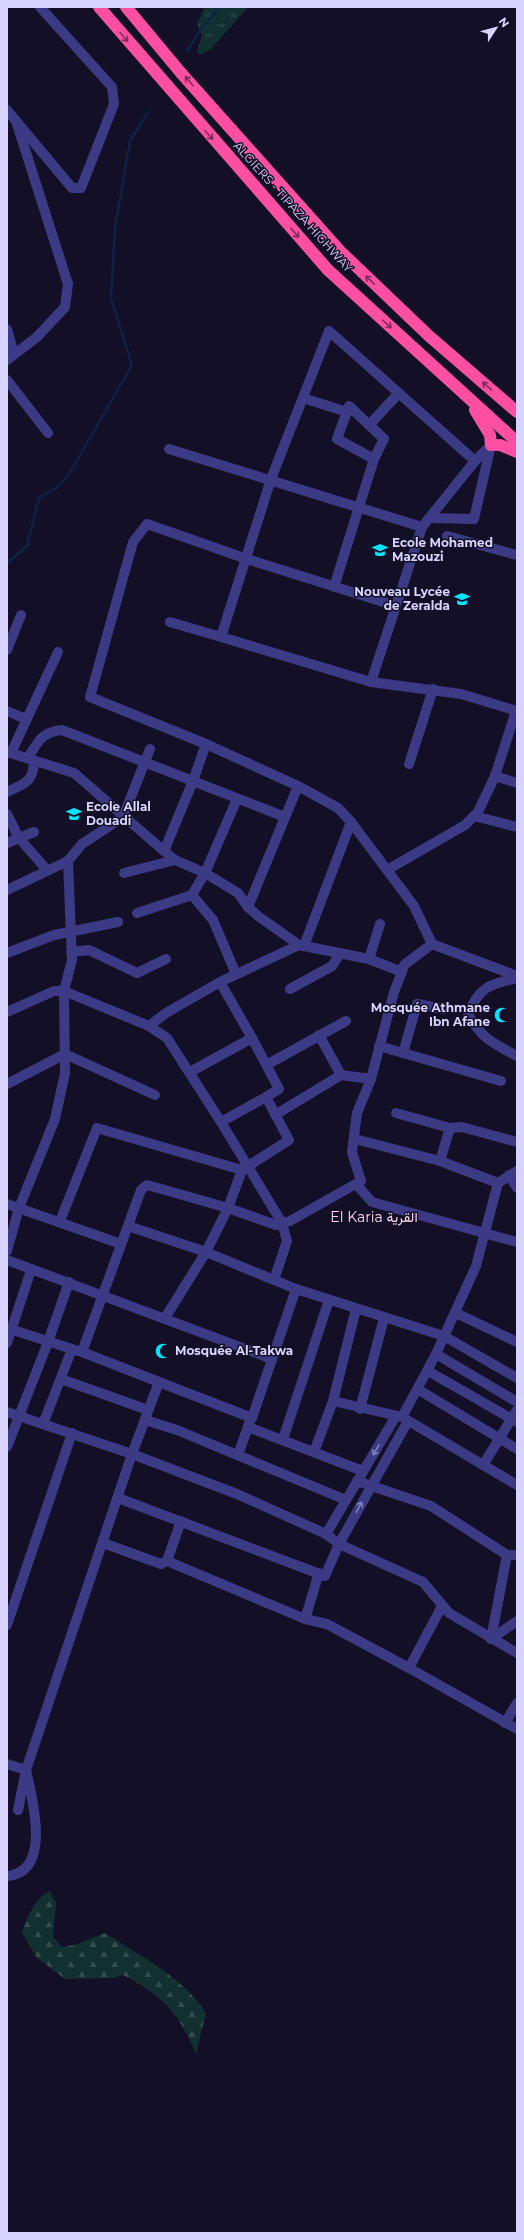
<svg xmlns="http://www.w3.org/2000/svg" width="524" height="2240" font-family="Montserrat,Vazirmatn,sans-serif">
  <defs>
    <pattern id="grass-tufts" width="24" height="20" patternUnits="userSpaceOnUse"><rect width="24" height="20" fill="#12302f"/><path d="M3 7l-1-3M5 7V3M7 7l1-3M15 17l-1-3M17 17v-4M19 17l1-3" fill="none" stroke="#344d4e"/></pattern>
    <pattern id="forest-firs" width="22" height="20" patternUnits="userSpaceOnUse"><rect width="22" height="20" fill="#12302f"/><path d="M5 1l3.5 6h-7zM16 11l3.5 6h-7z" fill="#344d4e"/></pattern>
  </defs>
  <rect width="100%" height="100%" fill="#130f26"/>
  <polygon fill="url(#grass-tufts)" points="205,7 248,7 211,49 200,55 197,52 202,36 197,24"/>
  <path fill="url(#forest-firs)" d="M 50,1891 L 56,1903 L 53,1937 L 62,1947 L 74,1945 L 105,1933 C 140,1956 183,1977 206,2013 L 196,2054 C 179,2013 162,1995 123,1975 L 113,1978 L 65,1979 L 36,1957 L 22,1932 C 28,1917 34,1898 50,1891 Z"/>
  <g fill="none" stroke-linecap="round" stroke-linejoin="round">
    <g stroke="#0c2248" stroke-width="2.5">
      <polyline points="187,51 200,30 220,7"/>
      <polyline points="7,563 27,546 39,498 59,486 71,471 132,365 111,298 115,228 130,141 149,111"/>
    </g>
    <g stroke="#3d3a85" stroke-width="10">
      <polyline points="7,110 16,121 68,284 65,307 37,337 7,360"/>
      <polyline points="16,121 72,188 81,188 114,104 112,87 40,7"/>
      <polyline points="7,329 14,354"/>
      <polyline points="7,380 48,433"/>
      <polyline points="303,398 347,412"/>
      <polygon points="349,406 384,439 374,459 337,439"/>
      <polyline points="369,425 399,393"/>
      <polyline points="491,445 475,461 422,527 371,682 461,694 517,711"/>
      <polyline points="169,449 422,527"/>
      <polyline points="429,518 474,519 491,445"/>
      <polyline points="447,536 517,555"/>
      <polyline points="334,587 374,459"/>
      <polyline points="396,606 247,559 147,524 133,542 90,697 206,744 298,786 338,808 351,822 414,906 432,944"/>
      <polyline points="170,622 221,637"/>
      <polyline points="7,650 21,615"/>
      <polyline points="371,682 221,637 271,479 329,331 475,461"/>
      <polyline points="7,711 26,719"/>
      <polyline points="7,752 74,773 164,851 175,860 205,873 238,893 248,907 258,916 299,945 369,959 402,972 404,965 432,944 517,976"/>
      <polyline points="11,753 58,652"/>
      <path d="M 28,758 C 38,742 41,732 62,730 L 285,817"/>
      <polyline points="409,764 433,689"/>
      <polyline points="495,776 517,783"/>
      <path d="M 7,792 C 25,783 33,783 34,761"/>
      <polyline points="7,814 19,838 47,870"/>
      <polyline points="474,816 517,827"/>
      <polyline points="7,843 34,832"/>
      <polyline points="164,851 193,781 206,744"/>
      <polyline points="387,870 465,825 478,812 495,776 516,711"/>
      <polyline points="124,873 175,860"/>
      <polyline points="7,890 68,861"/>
      <polyline points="248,907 298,786"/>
      <polyline points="137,913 192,895"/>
      <polyline points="304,946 351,822"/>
      <polyline points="71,952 89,950 137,973 166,959"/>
      <polyline points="7,953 54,935 118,922"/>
      <polyline points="369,959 380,924"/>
      <polyline points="236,974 213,920 192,895 205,873 237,799"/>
      <path d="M 517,978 C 490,984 479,987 468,1014 C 482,1039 493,1043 517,1056"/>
      <polyline points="290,989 332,966 340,954"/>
      <polyline points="7,1012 54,991 64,991 149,1026 167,1038 221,1122 282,1223 287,1241 274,1280"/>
      <polyline points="149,1026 166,1013 220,982 299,945"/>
      <polyline points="319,1035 341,1075 371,1079"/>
      <polyline points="252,1038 279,1089 266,1097"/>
      <polyline points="379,1046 501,1081"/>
      <polyline points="403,1053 417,1004 444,1009"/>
      <polyline points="268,1064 346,1021"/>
      <polyline points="190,1072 252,1038 220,982"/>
      <polyline points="7,1084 65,1054 155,1095"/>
      <polyline points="396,1113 450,1128 440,1161"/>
      <polyline points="275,1115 341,1075"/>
      <polyline points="221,1122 266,1097 289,1140 242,1170 228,1208 206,1252 296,1289 444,1336 517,1378"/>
      <polyline points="450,1128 462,1127 517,1142"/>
      <polyline points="355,1139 440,1161 498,1183"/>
      <polyline points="509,1175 517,1188"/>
      <polyline points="356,1184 372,1202 517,1242"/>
      <polyline points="7,1204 121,1244"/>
      <polyline points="60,1221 97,1128 242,1170"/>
      <polyline points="128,1226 206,1252 165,1318"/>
      <polyline points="7,1251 19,1208 55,1119 65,1073 64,991 72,960 68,861 82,844 123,817 150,749"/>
      <polyline points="7,1260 272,1359"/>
      <polyline points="456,1313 517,1342"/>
      <polyline points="7,1328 78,1351"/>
      <polyline points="7,1343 31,1270"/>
      <polyline points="436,1354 517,1402"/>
      <polyline points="428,1371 517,1422"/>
      <polyline points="61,1379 148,1410"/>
      <polyline points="159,1382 252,1418 296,1289"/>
      <polyline points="419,1390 517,1449"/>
      <polyline points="333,1401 402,1417 517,1485"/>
      <polyline points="360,1409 384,1318"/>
      <polyline points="7,1412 132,1454 237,1494 326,1534 339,1544 423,1582 449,1613 517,1653"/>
      <polyline points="402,1417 436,1354 476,1266 498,1183 517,1171"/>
      <polyline points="145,1420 177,1430 346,1500"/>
      <polyline points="43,1424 72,1349"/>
      <polyline points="248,1427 363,1471"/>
      <polyline points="283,1439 329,1300"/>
      <polyline points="7,1447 48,1342 69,1282"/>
      <polyline points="314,1452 333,1401 356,1309"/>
      <polyline points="238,1455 250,1421"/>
      <polyline points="483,1465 517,1410"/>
      <polyline points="357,1481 431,1506 507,1555 517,1555"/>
      <polyline points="118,1498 325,1576 339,1544 408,1421"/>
      <polyline points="181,1521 167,1561 305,1619 327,1624 409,1668"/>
      <polyline points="326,1534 396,1416"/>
      <polyline points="103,1543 161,1564 167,1561"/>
      <polyline points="442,1606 409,1668 517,1729"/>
      <polyline points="305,1619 319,1573"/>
      <polyline points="7,1625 72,1433"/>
      <polyline points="491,1639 507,1555"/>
      <polyline points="491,1639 517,1621"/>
      <polyline points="505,1723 517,1703"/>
      <path d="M 7,1764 L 26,1770 C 32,1798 53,1872 7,1876"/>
      <polyline points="18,1810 26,1770 132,1454 159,1382 82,1352 141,1190 147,1185 158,1188 228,1208 276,1225 290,1221 361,1181 352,1152 357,1113 371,1079 394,992 402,972"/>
    </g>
    <g stroke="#ff4fa3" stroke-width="12">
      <polyline points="99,7 328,270 517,442"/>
      <polyline points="126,7 181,73 340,251 429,336 517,412"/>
      <polyline points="475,410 490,435 491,445 500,445 517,452"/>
    </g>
  </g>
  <defs><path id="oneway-shaft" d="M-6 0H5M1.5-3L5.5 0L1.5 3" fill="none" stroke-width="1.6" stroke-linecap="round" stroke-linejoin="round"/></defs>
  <g stroke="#7d2c5e">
    <use href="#oneway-shaft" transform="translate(124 37) rotate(49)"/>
    <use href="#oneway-shaft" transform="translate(189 81) rotate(-131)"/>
    <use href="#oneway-shaft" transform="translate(209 135) rotate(49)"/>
    <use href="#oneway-shaft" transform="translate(295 233) rotate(49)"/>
    <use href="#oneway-shaft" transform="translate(370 280) rotate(-137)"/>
    <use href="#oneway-shaft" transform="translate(387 324) rotate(42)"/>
    <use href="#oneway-shaft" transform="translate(487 386) rotate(-139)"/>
  </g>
  <g stroke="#837fbc">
    <use href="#oneway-shaft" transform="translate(376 1450) rotate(121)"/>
    <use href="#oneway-shaft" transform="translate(359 1507) rotate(-62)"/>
  </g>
  <defs>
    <symbol id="school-bare" viewBox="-9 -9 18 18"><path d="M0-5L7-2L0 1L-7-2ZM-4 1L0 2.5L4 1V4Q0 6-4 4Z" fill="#00e5ff" stroke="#130f26" stroke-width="2.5" paint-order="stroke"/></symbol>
    <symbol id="mosque-bare" viewBox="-9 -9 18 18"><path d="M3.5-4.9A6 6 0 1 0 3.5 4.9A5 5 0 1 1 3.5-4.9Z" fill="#00e5ff" stroke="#130f26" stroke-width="2.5" paint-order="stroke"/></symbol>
  </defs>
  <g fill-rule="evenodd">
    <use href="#school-bare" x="369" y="539" width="22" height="22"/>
    <use href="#school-bare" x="451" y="588" width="22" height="22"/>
    <use href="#school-bare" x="63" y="803" width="22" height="22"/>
    <use href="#mosque-bare" x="491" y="1004" width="22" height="22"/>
    <use href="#mosque-bare" x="152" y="1340" width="22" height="22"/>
  </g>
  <g text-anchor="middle" stroke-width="3" stroke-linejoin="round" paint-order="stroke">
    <g font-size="12" fill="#d9d4ff" stroke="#130f26">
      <text transform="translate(293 207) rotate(48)" y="4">ALGIERS - TIPAZA HIGHWAY</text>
    </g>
    <g font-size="12" font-weight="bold" fill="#d9d4ff" stroke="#130f26" text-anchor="start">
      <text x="392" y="547">Ecole Mohamed<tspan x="392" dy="14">Mazouzi</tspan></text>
      <text x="450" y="596" text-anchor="end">Nouveau Lycée<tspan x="450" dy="14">de Zeralda</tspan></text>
      <text x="86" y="811">Ecole Allal<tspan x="86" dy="14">Douadi</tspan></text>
      <text x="490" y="1012" text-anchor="end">Mosquée Athmane<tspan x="490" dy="14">Ibn Afane</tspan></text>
      <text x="175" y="1355">Mosquée Al-Takwa</text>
    </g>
    <g font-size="14" fill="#ffd6f0" stroke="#130f26">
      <text x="374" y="1222">El Karia القرية</text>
    </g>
  </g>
  <rect width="524" height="2240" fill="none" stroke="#d9d4ff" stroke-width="16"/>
  <g transform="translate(496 28) rotate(54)" stroke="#130f26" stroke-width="3" paint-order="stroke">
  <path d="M0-3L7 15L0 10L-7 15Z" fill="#d9d4ff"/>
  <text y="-6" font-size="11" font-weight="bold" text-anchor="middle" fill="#d9d4ff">N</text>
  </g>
</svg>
